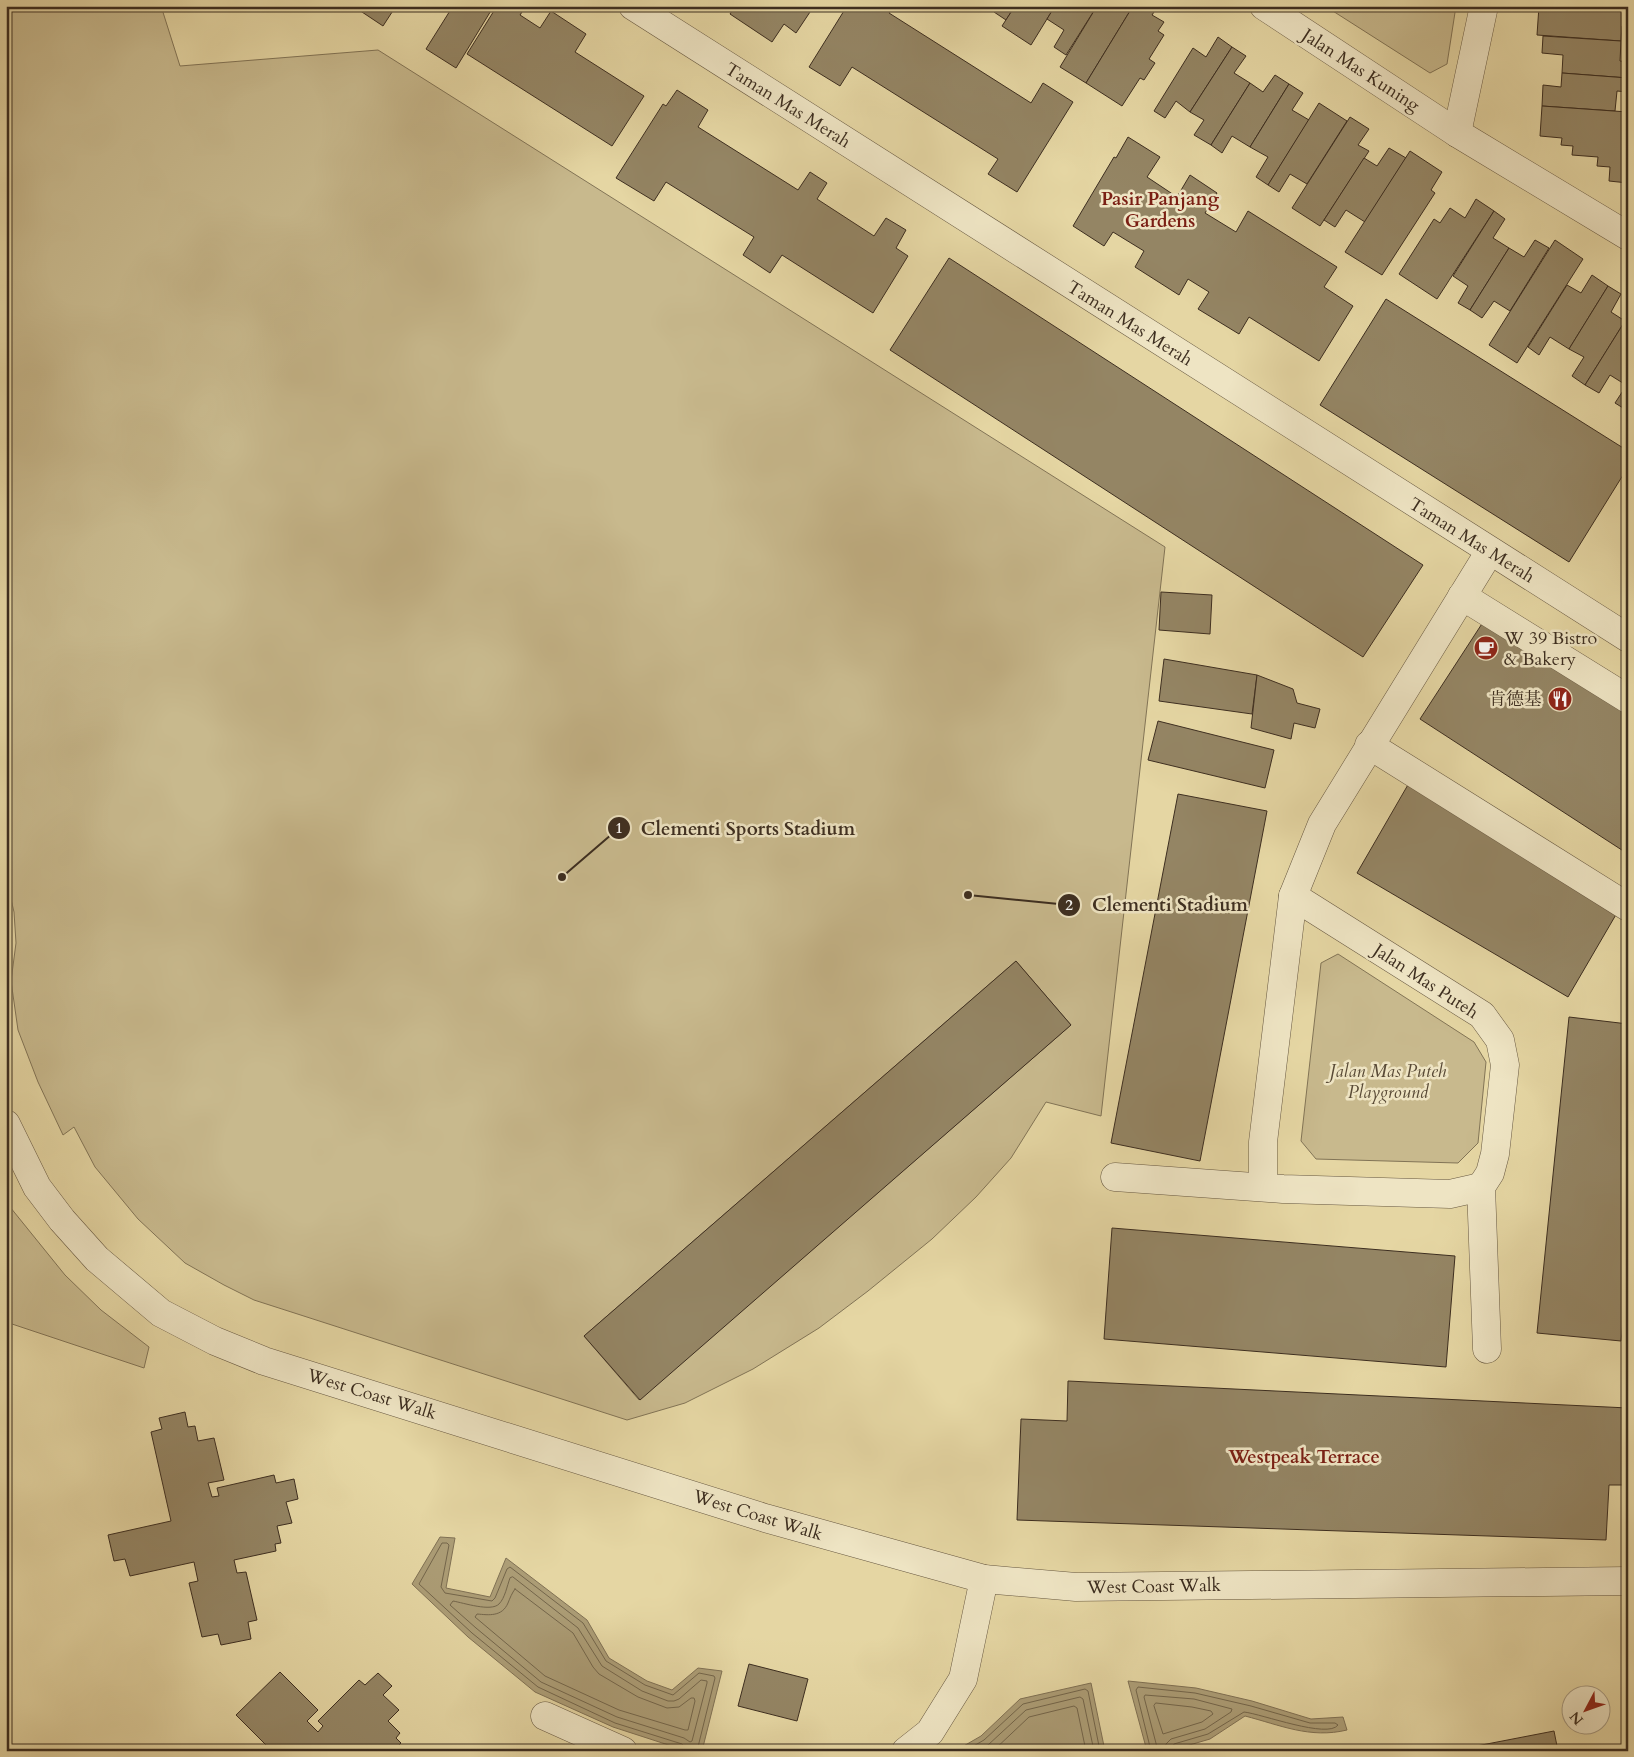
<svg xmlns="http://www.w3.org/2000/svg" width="1634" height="1757" font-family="Cardo,'Noto Serif SC',serif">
  <rect width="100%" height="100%" fill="#e5d6a3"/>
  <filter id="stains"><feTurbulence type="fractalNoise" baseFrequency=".004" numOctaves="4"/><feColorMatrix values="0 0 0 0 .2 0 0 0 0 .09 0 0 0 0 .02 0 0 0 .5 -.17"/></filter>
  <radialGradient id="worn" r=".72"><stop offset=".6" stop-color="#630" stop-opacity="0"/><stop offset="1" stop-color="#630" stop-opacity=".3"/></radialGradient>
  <g fill="#c8b98d" stroke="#827456" fill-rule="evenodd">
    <path d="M 6,6 L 161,6 L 180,66 L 378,50 L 1165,547 L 1101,1116 L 1046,1102 L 1011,1158 L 976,1197 L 932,1239 L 868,1291 L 819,1328 L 753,1369 L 685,1403 L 627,1420 L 254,1300 L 224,1285 L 185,1263 L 138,1219 L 95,1167 L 74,1127 L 63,1135 L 38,1082 L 18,1030 L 11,981 L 16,943 L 14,912 L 6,878 L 6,858 L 11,824 L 6,823 ZM 1016,961 L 1071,1025 L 639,1400 L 584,1336 Z"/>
    <polygon points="1325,6 1456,6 1447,64 1430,73"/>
    <polygon points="1338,954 1474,1042 1486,1062 1478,1143 1458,1163 1316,1159 1301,1141 1321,963"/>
    <polygon points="6,1202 65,1275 101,1310 149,1347 144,1368 6,1322"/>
  </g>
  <g fill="#ac9d76" stroke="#807154">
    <polygon points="440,1537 455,1538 446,1588 490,1597 506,1558 587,1620 609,1658 647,1681 672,1690 698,1668 722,1671 702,1751 687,1751 613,1727 535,1692 468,1637 412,1584"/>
    <path d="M 1128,1681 L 1196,1688 L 1252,1701 L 1311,1719 L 1343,1717 L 1347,1730 C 1310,1739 1280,1725 1245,1716 L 1210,1739 L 1169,1751 L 1147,1751 Z"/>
    <polygon points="1091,1683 1105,1751 955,1751 981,1736 1020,1699"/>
  </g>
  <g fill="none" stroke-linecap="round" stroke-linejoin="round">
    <g stroke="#74664b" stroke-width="1">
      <path d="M 513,1577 L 578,1628 L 602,1666 L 642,1691 L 668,1701 L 674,1701 L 679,1699 L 701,1680 L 707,1681 L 707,1683 L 692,1741 L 690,1742 L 684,1738 L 617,1717 L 541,1682 L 476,1628 L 450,1605 L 453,1601 C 464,1603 491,1612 499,1604 C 505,1598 507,1586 510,1578 Z"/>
      <path d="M 515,1589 L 573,1633 L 593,1667 L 599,1674 L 638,1697 L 667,1708 L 679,1707 L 691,1698 L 694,1698 L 695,1701 L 688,1730 L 685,1730 L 619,1710 L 545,1676 L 475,1617 L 477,1614 C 489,1615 502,1617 508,1603 C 510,1598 512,1593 515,1589 Z"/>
      <polygon points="1156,1703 1192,1707 1211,1711 1213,1714 1202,1722 1163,1734 1154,1706"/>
      <polyline points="685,1751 685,1747 682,1744 615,1723 538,1687 472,1633 419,1584 442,1543 447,1543 449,1545 441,1587 445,1593 492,1601 495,1598 507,1569 510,1567 583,1623 606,1661 645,1685 673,1695 699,1673 714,1676 715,1678 697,1751"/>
      <polyline points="965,1751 984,1740 1023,1704 1085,1689 1088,1691 1100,1751"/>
      <polyline points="978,1751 988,1745 1026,1710 1080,1697 1083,1699 1094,1751"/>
      <polyline points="993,1751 1029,1717 1074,1706 1077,1708 1086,1751"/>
      <path d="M 1151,1751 L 1136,1690 L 1138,1687 L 1195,1693 L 1251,1706 L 1310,1723 L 1335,1723 L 1338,1725 C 1328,1739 1262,1714 1244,1712 L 1208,1734 L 1174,1744 L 1171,1751"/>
      <polyline points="1158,1751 1144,1697 1145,1695 1194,1699 1232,1709 1231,1712 1205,1729 1171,1739 1166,1744 1165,1751"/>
    </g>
  </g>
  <g fill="#948564" stroke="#3d2e20">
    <polygon points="353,6 396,6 383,26"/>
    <polygon points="453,6 488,6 492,9 456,68 426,49"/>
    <polygon points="497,6 526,6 520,15 540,28 551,11 586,34 575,52 644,96 612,146 467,54"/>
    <polygon points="735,6 814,6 796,33 784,24 772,42 730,14"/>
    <polygon points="847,6 894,6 889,13 1031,103 1043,83 1073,102 1017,192 988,174 998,159 852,67 840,86 809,67"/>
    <polygon points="998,6 1015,6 1006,20 994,12"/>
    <polygon points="1015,6 1055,6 1031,45 1002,26"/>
    <polygon points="1055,6 1097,6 1066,55 1054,47 1064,30 1047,19"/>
    <polygon points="1097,6 1133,6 1086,83 1060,67"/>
    <polygon points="1133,6 1158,6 1152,15 1164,22 1158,31 1164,35 1149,59 1155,63 1144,80 1140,78 1122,106 1086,83"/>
    <polygon points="1539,6 1581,6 1628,9 1628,26 1622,26 1621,41 1537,35"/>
    <polygon points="1581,6 1628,6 1628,9"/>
    <polygon points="1543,36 1621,41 1620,61 1628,62 1628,78 1562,73 1563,55 1542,53"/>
    <polygon points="1218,37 1232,47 1190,112 1176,101 1165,118 1154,111 1193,48 1206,57"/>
    <polygon points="1232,47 1246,56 1234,73 1250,83 1211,145 1194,135 1204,120 1190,112"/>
    <polygon points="1562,73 1628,78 1628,92 1617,91 1615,111 1542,106 1543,85 1561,87"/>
    <polygon points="1275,75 1289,84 1250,147 1232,136 1222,153 1211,145 1250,83 1263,92"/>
    <polygon points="1289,84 1303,93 1292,110 1309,120 1268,185 1256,177 1268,157 1250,147"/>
    <polygon points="677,90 708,110 698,127 798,190 810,172 827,183 817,199 874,236 886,218 906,230 896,248 908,256 873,313 782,255 770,273 743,255 754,237 666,182 654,201 616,178 663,104 666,106"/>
    <polygon points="1319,103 1347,121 1307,184 1290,174 1279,192 1268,185"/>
    <polygon points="1542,106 1628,112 1628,183 1609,181 1610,167 1597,166 1598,157 1572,155 1573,146 1561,145 1562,138 1540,136"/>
    <polygon points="1350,117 1369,129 1358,145 1369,151 1320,226 1292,208"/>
    <polygon points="1128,137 1160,157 1147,177 1177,197 1190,175 1217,193 1205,213 1236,232 1248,211 1337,267 1324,287 1353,306 1319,361 1249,317 1239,334 1198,309 1209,292 1188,279 1179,295 1135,267 1144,251 1113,232 1104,246 1073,226 1114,157 1116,158"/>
    <polygon points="1389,148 1406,158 1365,222 1346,210 1335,227 1324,220 1364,158 1377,166"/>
    <polygon points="1410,151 1442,172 1431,190 1435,193 1382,275 1345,252"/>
    <polygon points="1476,199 1494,211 1437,299 1399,274 1434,219 1440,223 1450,208 1465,218"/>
    <polygon points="1494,211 1505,219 1493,238 1509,248 1470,310 1458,303 1468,286 1453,276"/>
    <polygon points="1535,240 1549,248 1510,311 1494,301 1482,318 1470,310 1509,248 1524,257"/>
    <polygon points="1555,240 1583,259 1517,363 1489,345"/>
    <polygon points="949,258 1423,565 1363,657 890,350"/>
    <polygon points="1592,275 1608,286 1569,349 1550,337 1539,355 1528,347 1567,285 1581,293"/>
    <polygon points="1608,286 1621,294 1611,312 1625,321 1585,385 1572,376 1584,357 1569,349"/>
    <polygon points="1386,299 1628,451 1628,467 1569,562 1320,405"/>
    <polygon points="1625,321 1628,323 1628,383 1626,385 1610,375 1599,393 1585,385"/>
    <polygon points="1628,383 1628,411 1615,403"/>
    <polygon points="1161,592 1212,595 1210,634 1159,630"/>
    <polygon points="1487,616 1628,707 1628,854 1420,719"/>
    <polygon points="1164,659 1257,675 1252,714 1159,701"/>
    <polygon points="1257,675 1293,689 1297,703 1320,709 1315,728 1294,723 1291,739 1251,728"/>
    <polygon points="1158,721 1274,750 1265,788 1148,760"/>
    <polygon points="1409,783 1621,906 1568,997 1357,873"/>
    <polygon points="1178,794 1267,811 1200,1161 1111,1143"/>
    <polygon points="1016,961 1071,1025 640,1400 584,1336"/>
    <polygon points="1569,1017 1628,1024 1628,1276 1621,1341 1537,1333"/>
    <polygon points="1112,1228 1455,1256 1446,1367 1104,1339"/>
    <polygon points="1068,1381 1628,1408 1628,1485 1609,1485 1606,1540 1017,1520 1021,1419 1067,1421"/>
    <polygon points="185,1412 188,1427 195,1426 198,1441 214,1438 224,1480 208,1483 212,1497 219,1496 217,1488 274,1475 276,1483 294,1479 298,1499 286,1502 292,1523 277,1526 281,1543 275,1544 276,1551 234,1560 237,1573 246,1572 257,1620 248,1622 251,1639 221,1645 218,1634 202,1637 189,1583 198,1581 194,1562 130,1576 125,1559 114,1561 108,1535 171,1521 151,1432 162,1429 159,1418"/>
    <polygon points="749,1664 808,1679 797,1721 738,1706"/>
    <polygon points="280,1672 318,1710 307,1721 318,1732 323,1726 318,1721 359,1680 365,1685 378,1673 392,1686 383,1695 399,1710 388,1721 400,1733 396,1738 401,1743 393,1751 272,1751 236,1715"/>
    <polygon points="1554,1731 1558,1751 1461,1751 1461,1749"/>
  </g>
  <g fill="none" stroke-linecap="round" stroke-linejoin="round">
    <defs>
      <g id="minor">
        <polyline points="633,6 1628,638"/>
        <polyline points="1264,6 1457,133 1628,236"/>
        <polyline points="1457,133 1484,6"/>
        <polyline points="1462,596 1628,699"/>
        <polyline points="1369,745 1628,907"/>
        <polyline points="1293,896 1482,1015 1500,1040 1505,1065 1495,1154 1490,1173 1481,1187 1487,1349"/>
        <polyline points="6,1124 37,1187 62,1220 97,1259 161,1313 215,1341 264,1361 765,1518 984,1579 1076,1587 1628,1581"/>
        <polyline points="1115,1177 1283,1189 1450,1194 1481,1187"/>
        <polyline points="1263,1187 1263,1142 1293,896 1322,824 1490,551"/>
        <polyline points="545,1716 623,1751"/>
        <polyline points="906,1751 930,1732 963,1679 984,1579"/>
      </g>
    </defs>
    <use href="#minor" stroke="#675841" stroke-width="29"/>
    <use href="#minor" stroke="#eee4c3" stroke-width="28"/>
  </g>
  <defs>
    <symbol id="cafe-disc" viewBox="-11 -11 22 22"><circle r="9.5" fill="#8f2418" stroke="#eee4c3"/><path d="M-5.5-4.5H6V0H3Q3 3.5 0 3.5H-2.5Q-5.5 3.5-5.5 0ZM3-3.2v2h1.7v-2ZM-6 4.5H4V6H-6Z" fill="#fff"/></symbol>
    <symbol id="restaurant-disc" viewBox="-11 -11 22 22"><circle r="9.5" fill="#8f2418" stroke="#eee4c3"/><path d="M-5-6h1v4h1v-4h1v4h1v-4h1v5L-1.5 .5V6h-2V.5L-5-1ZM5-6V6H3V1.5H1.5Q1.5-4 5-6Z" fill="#fff"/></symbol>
  </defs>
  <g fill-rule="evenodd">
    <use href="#cafe-disc" x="1472" y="634" width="28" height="28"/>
    <use href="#restaurant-disc" x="1546" y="685" width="28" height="28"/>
  </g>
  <g text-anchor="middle" stroke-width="5" stroke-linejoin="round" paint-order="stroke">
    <g font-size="18" fill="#3d2e20" stroke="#eee4c3">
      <text transform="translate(1361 70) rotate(33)" y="6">Jalan Mas Kuning</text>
      <text transform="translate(788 105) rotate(32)" y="6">Taman Mas Merah</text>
      <text transform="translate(1130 323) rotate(32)" y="6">Taman Mas Merah</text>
      <text transform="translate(1472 540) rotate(32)" y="6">Taman Mas Merah</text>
      <text transform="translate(1426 981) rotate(33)" y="6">Jalan Mas Puteh</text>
      <text transform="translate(372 1394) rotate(17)" y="6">West Coast Walk</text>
      <text transform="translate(758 1515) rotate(17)" y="6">West Coast Walk</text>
      <text transform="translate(1154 1586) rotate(-1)" y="6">West Coast Walk</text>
    </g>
    <g font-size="18" fill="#3d2e20" stroke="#eee4c3" text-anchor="start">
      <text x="1504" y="644">W 39 Bistro<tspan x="1504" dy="21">&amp; Bakery</tspan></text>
      <text x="1542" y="705" text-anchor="end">肯德基</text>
    </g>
    <g font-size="18" font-style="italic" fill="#594a36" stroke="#eee4c3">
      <text x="1388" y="1077">Jalan Mas Puteh<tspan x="1388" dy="21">Playground</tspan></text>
    </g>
    <g font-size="19" font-weight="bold" fill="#7a1f14" stroke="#eee4c3">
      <text x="1160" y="205">Pasir Panjang<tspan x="1160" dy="22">Gardens</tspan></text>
      <text x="1304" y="1463">Westpeak Terrace</text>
    </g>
  </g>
  <path fill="none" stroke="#3d2e20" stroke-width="2" d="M562 877L619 828M968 895L1069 905"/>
  <g fill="#3d2e20" stroke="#eee4c3" stroke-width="2">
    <circle cx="562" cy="877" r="5"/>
    <circle cx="968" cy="895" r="5"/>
    <circle cx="619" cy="828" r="12"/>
    <circle cx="1069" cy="905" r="12"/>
  </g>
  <g font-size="15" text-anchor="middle" font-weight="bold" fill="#fff">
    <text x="619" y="833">1</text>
    <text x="1069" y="910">2</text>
  </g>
  <g font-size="19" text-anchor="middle" font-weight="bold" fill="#3d2e20" stroke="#eee4c3" stroke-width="5" stroke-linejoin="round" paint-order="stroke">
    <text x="748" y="835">Clementi Sports Stadium</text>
    <text x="1170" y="911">Clementi Stadium</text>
  </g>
  <rect width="1634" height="1757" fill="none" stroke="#e5d6a3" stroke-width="25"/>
  <rect x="8" y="8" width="1619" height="1742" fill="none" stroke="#3d2e20" stroke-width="2.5"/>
  <rect x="12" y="12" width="1609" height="1732" fill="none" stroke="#3d2e20"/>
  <g transform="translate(1586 1710) rotate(229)"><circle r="24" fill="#eee4c3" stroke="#a79b82"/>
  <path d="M0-4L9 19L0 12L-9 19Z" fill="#8f2418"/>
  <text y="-8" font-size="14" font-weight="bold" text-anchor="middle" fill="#3d2e20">N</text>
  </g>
  <rect width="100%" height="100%" filter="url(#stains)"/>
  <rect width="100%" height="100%" fill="url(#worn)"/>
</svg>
